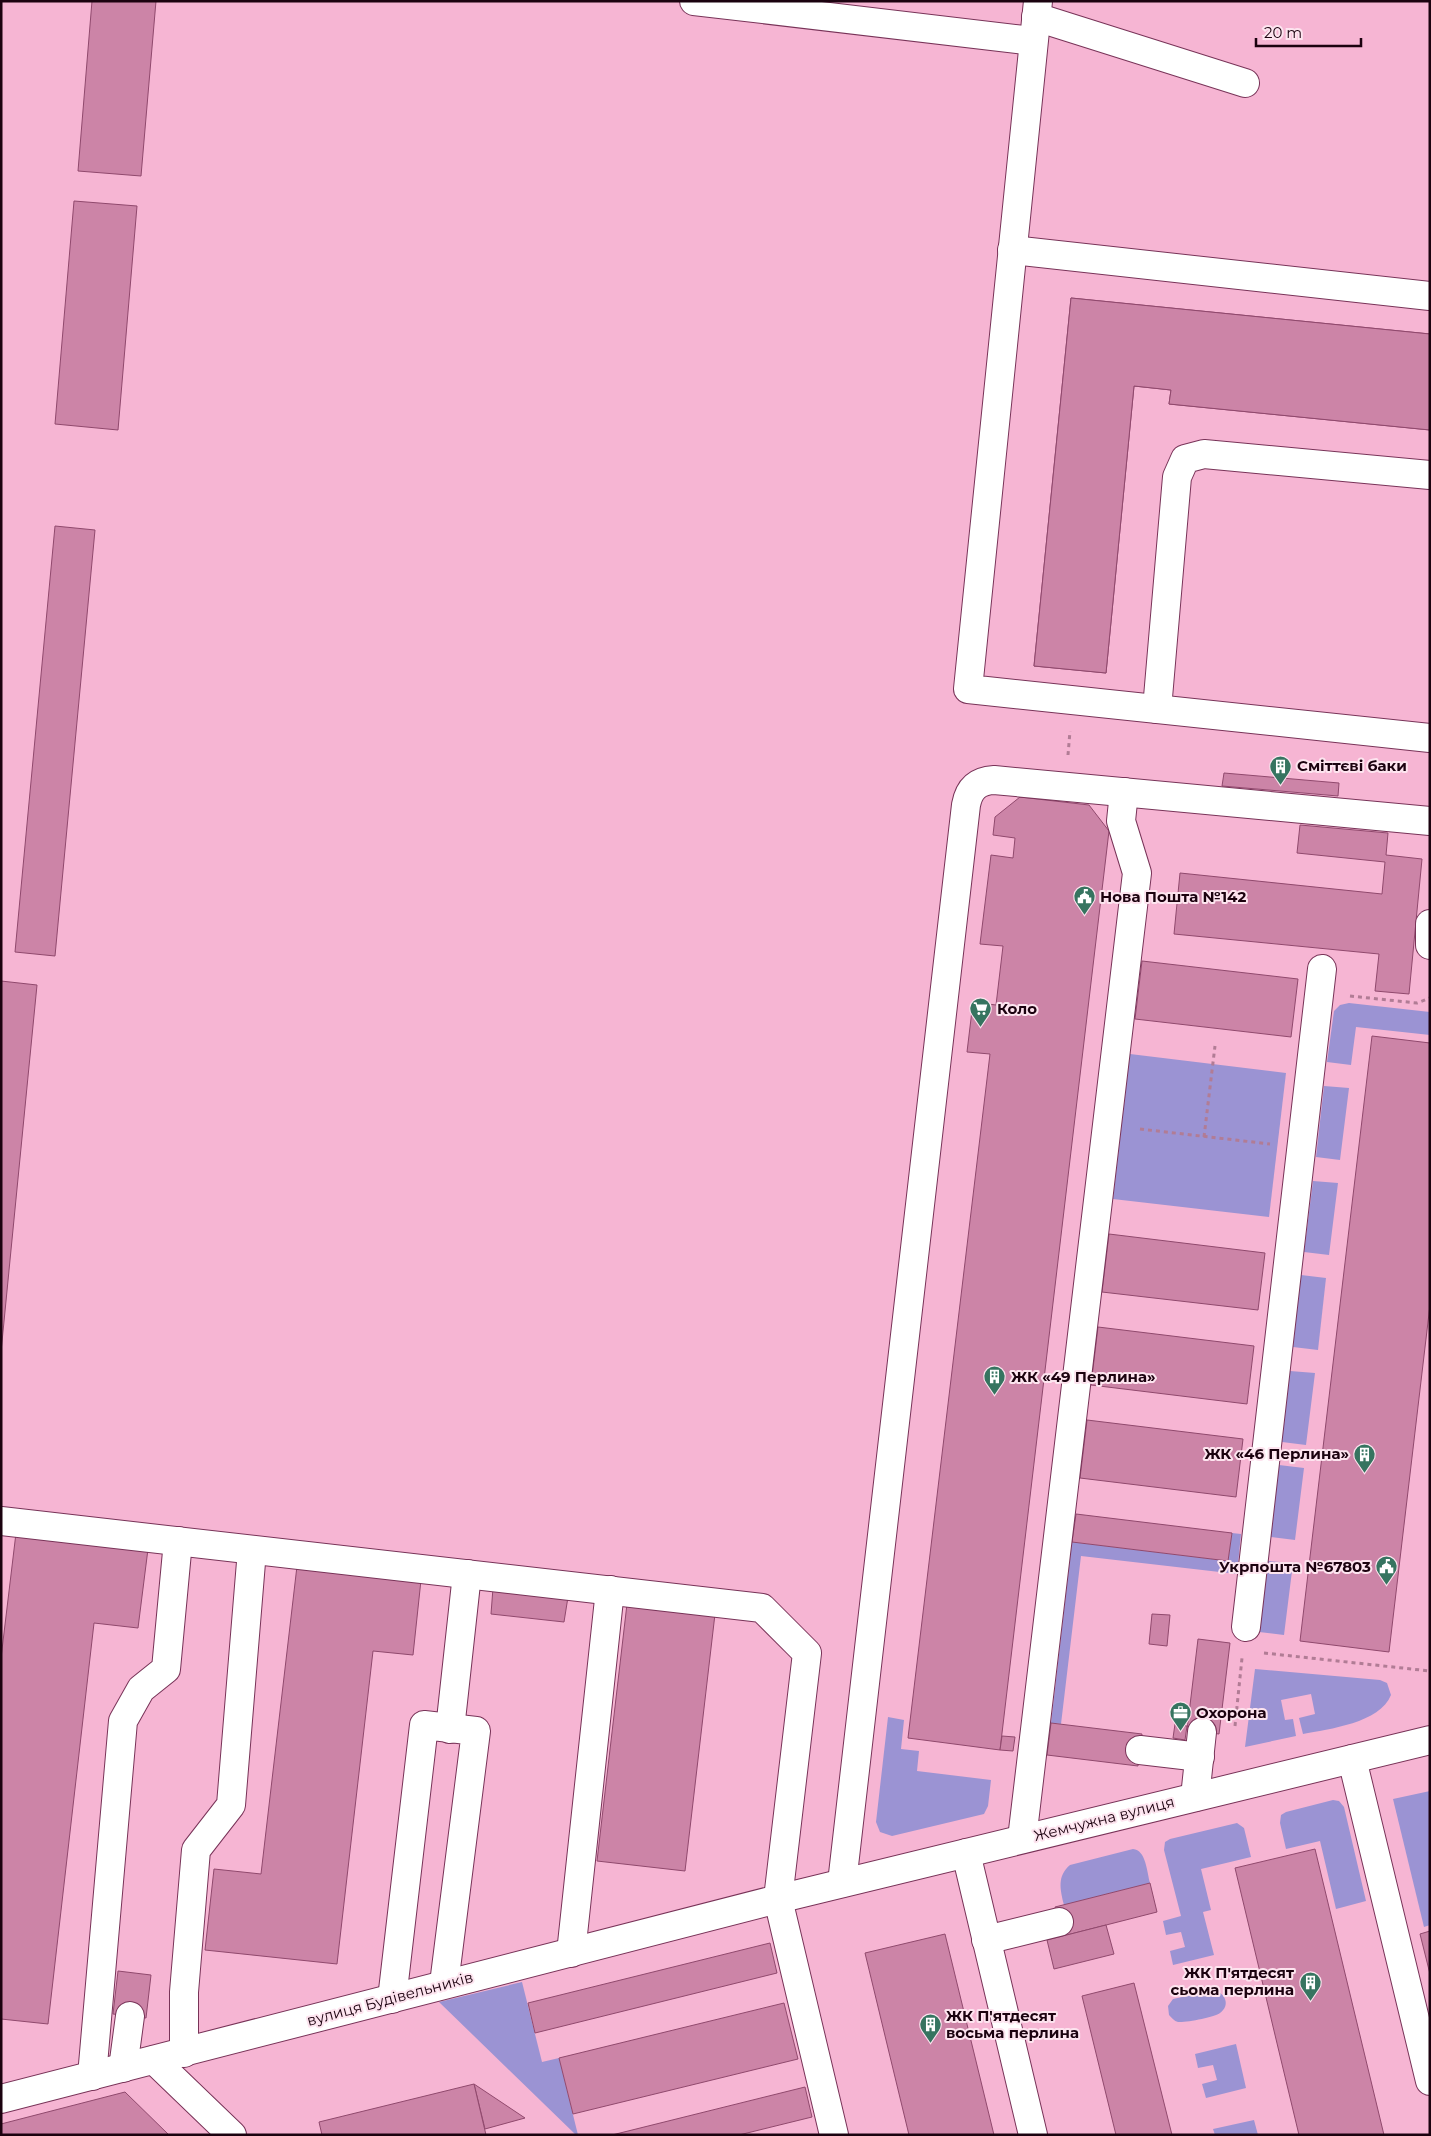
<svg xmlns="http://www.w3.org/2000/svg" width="1431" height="2136" font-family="Montserrat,sans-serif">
  <rect width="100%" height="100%" fill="#f6b5d3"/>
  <g fill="#9b93d3">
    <polygon points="1349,1003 1430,1012 1430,1035 1356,1027 1351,1065 1327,1062 1334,1011 1340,1005"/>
    <polygon points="1130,1054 1286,1073 1269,1217 1113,1199"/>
    <polygon points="1324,1086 1349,1088 1340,1160 1316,1157"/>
    <polygon points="1313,1181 1338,1183 1329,1255 1304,1252"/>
    <polygon points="1301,1275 1326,1278 1318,1350 1293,1347"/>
    <polygon points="1290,1371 1315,1373 1306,1445 1282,1442"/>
    <polygon points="1279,1465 1304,1468 1295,1540 1271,1537"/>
    <polygon points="1232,1533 1241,1534 1237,1574 1081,1556 1061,1724 1051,1723 1072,1542 1228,1561"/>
    <polygon points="1268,1561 1293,1563 1284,1635 1259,1632"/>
    <path d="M 1255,1669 L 1380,1680 L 1387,1683 L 1391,1695 C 1380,1723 1329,1729 1303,1734 L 1299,1718 L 1315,1714 L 1311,1694 L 1281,1700 L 1285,1720 L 1293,1719 L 1296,1736 L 1245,1747 Z"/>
    <polygon points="888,1717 904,1720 901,1749 919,1751 917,1771 991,1780 988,1806 984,1814 892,1836 880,1832 876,1822"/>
    <polygon points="1430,1791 1430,1925 1424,1927 1393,1799"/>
    <polygon points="1333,1800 1339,1801 1344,1807 1366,1901 1336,1909 1320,1841 1286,1849 1280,1823 1281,1815 1286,1812"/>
    <polygon points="1237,1823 1244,1828 1251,1857 1201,1869 1211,1910 1203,1912 1214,1955 1173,1965 1170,1951 1185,1947 1181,1932 1166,1935 1163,1921 1181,1916 1164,1850 1165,1842 1170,1839"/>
    <path d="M 1133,1849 C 1146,1850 1147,1872 1150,1883 L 1064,1905 C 1060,1889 1057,1876 1070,1865 Z"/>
    <polygon points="522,1982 542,2062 559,2058 578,2135 576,2135 439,2002"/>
    <path d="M 1214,1990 C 1225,1993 1231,2005 1220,2013 C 1215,2017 1185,2023 1178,2022 C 1174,2021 1172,2018 1169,2015 L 1168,2006 L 1173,1999 Z"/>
    <polygon points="1236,2044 1246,2088 1206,2098 1202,2084 1217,2080 1213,2065 1198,2068 1195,2054"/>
    <polygon points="1254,2120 1258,2135 1215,2135 1213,2129"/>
  </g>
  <g fill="#cc84a7" stroke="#90496d">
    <polygon points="92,1 156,1 141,176 78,171"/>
    <polygon points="74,201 137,206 118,430 55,424"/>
    <polygon points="1071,298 1430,334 1430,430 1169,404 1171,390 1134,386 1106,673 1034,666"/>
    <polygon points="1071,298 1430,334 1430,430 1169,404 1171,390 1134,386 1106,673 1034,666"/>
    <polygon points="55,526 95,530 55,956 15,952"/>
    <polygon points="1224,773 1339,783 1338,796 1222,786"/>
    <polygon points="1020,797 1089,805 1109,831 1000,1750 908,1738 990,1054 967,1052 973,1002 996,1005 1003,946 980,944 991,855 1013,858 1015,838 993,835 995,817"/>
    <polygon points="1300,825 1388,833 1386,855 1422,859 1409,994 1375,991 1379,954 1174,934 1180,873 1382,894 1385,862 1297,853"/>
    <polygon points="1142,961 1298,979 1291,1037 1135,1019"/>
    <polygon points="1,981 37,985 1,1352"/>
    <polygon points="1372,1036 1430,1043 1430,1305 1389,1652 1300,1641"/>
    <polygon points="1109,1234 1265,1253 1258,1310 1102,1292"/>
    <polygon points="1098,1327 1254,1346 1247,1404 1091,1385"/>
    <polygon points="1087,1420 1243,1439 1236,1497 1080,1478"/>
    <polygon points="1076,1514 1232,1533 1228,1561 1072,1542"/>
    <polygon points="16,1533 148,1549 138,1628 94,1623 48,2024 1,2019 1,1658"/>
    <polygon points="297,1566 421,1580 413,1655 373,1651 337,1964 205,1950 214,1869 261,1874"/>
    <polygon points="493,1588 568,1597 564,1622 491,1614"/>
    <polygon points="627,1604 715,1614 685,1871 597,1861"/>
    <polygon points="1152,1614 1170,1615 1167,1646 1149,1644"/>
    <polygon points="1198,1639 1230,1643 1219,1734 1187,1730"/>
    <polygon points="1051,1723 1142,1734 1138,1766 1047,1755"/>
    <polygon points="1175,1724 1187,1726 1185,1740 1173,1738"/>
    <polygon points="1002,1736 1015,1737 1013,1751 1000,1750"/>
    <polygon points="1315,1849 1384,2135 1299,2135 1235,1868"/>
    <polygon points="1150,1883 1157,1912 1063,1936 1055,1907"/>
    <polygon points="1106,1925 1114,1954 1054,1969 1047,1940"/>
    <polygon points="1430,1931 1430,1974 1420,1934"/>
    <polygon points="945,1934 994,2135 909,2135 865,1953"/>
    <polygon points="770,1943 777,1973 535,2033 528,2003"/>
    <polygon points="118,1971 151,1975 146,2018 113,2014"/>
    <polygon points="1134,1983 1172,2135 1116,2135 1082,1996"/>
    <polygon points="784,2003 798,2059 573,2114 559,2058"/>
    <polygon points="474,2084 525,2118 485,2129"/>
    <polygon points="474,2084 486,2135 322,2135 319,2122"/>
    <polygon points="805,2087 812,2117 739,2135 612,2135"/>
    <polygon points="125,2092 169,2135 1,2135 1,2124"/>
  </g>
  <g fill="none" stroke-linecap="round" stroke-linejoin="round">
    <defs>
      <g id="minor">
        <polyline points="694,1 1033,41"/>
        <polyline points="1038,1 968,689 1430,738"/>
        <polyline points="1036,17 1245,83"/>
        <polyline points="1012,250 1430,296"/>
        <polyline points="1157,709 1177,477 1185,459 1204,454 1430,475"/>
        <polyline points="1430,924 1430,945"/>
        <polyline points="1,1521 762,1608 807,1653 778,1899 834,2135"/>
        <polyline points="1246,1627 1322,969"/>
        <polyline points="450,1729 467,1574"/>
        <polyline points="1140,1750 1200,1757"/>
        <polyline points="1352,1759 1430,2081"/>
        <polyline points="1195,1797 1202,1732"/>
        <polyline points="1022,1839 1137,873 1121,821 1124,792"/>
        <polyline points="966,1853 1033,2135"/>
        <path d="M 842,1883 L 966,805 C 969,789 977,781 994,780 L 1430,821"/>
        <polyline points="986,1940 1059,1922"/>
        <polyline points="571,1953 610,1590"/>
        <polyline points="392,1999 424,1725 476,1731 444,1984"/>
        <polyline points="184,2053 184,1992 196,1850 231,1805 252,1550"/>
        <polyline points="154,2060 232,2135"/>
        <polyline points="123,2068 130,2016"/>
        <polyline points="92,2076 123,1721 141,1689 166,1669 178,1541"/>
        <polyline points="1,2099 778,1899 1430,1740"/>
      </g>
    </defs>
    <use href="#minor" stroke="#783358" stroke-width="30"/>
    <g stroke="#b17c95" stroke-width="3" stroke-dasharray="4 4" stroke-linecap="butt">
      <polyline points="1068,755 1070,731"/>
      <polyline points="1350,996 1417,1003 1430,998"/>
      <polyline points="1140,1129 1270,1144"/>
      <polyline points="1204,1137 1215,1046"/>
      <polyline points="1264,1653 1430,1671"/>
      <polyline points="1235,1726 1242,1658"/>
    </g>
    <use href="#minor" stroke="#fff" stroke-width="28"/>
  </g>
  <defs>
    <symbol id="building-pin" viewBox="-11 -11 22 30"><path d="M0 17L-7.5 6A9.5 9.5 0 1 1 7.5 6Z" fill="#367460" stroke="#fde4ef"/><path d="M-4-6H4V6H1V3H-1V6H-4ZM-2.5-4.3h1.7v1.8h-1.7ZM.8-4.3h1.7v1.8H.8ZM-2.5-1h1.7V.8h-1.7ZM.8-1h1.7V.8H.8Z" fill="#fff"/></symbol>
    <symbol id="civic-pin" viewBox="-11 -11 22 30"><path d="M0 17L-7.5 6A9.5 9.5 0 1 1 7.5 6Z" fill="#367460" stroke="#fde4ef"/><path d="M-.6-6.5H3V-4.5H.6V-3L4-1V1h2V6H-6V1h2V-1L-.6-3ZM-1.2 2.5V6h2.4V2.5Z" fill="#fff"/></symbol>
    <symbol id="supermarket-pin" viewBox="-11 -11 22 30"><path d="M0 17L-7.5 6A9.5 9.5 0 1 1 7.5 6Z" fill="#367460" stroke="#fde4ef"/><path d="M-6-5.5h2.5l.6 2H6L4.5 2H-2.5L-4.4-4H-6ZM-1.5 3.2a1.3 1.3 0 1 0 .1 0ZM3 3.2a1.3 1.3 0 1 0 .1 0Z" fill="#fff"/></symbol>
    <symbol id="office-pin" viewBox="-11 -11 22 30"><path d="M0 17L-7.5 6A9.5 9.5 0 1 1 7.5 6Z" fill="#367460" stroke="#fde4ef"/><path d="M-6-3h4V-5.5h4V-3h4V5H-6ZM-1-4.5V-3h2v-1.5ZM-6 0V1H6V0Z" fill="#fff"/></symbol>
  </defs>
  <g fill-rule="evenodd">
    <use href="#building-pin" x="1268" y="754" width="25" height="34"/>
    <use href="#civic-pin" x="1072" y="884" width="25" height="34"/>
    <use href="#supermarket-pin" x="968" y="996" width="25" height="34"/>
    <use href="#building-pin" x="982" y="1364" width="25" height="34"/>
    <use href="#building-pin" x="1352" y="1442" width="25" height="34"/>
    <use href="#civic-pin" x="1374" y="1554" width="25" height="34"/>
    <use href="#office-pin" x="1168" y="1700" width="25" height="34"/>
    <use href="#building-pin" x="1298" y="1970" width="25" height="34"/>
    <use href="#building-pin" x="918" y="2012" width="25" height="34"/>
  </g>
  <g text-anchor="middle" stroke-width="4" stroke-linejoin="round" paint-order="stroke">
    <g font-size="15" font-weight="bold" fill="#1b020f" stroke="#fde4ef" text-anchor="start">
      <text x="1297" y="771">Сміттєві баки</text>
      <text x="1100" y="902">Нова Пошта №142</text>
      <text x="997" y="1014">Коло</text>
      <text x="1011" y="1382">ЖК «49 Перлина»</text>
      <text x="1349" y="1459" text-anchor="end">ЖК «46 Перлина»</text>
      <text x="1371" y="1572" text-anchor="end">Укрпошта №67803</text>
      <text x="1196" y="1718">Охорона</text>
      <text x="1294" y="1978" text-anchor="end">ЖК П'ятдесят<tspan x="1294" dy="17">сьома перлина</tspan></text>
      <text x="946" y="2021">ЖК П'ятдесят<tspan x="946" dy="17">восьма перлина</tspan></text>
    </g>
    <g font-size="15" fill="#1b020f" stroke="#fde4ef">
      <text transform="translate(1104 1819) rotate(-14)" y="5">Жемчужна вулиця</text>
      <text transform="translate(390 1999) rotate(-15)" y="5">вулиця Будівельників</text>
    </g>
  </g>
  <rect width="1431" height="2136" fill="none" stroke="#1b020f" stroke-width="5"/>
  <path d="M1256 38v8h105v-8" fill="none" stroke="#1b020f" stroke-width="2.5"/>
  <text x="1264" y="38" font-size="15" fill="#1b020f" stroke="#fde4ef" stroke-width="4" paint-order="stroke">20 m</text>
</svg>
